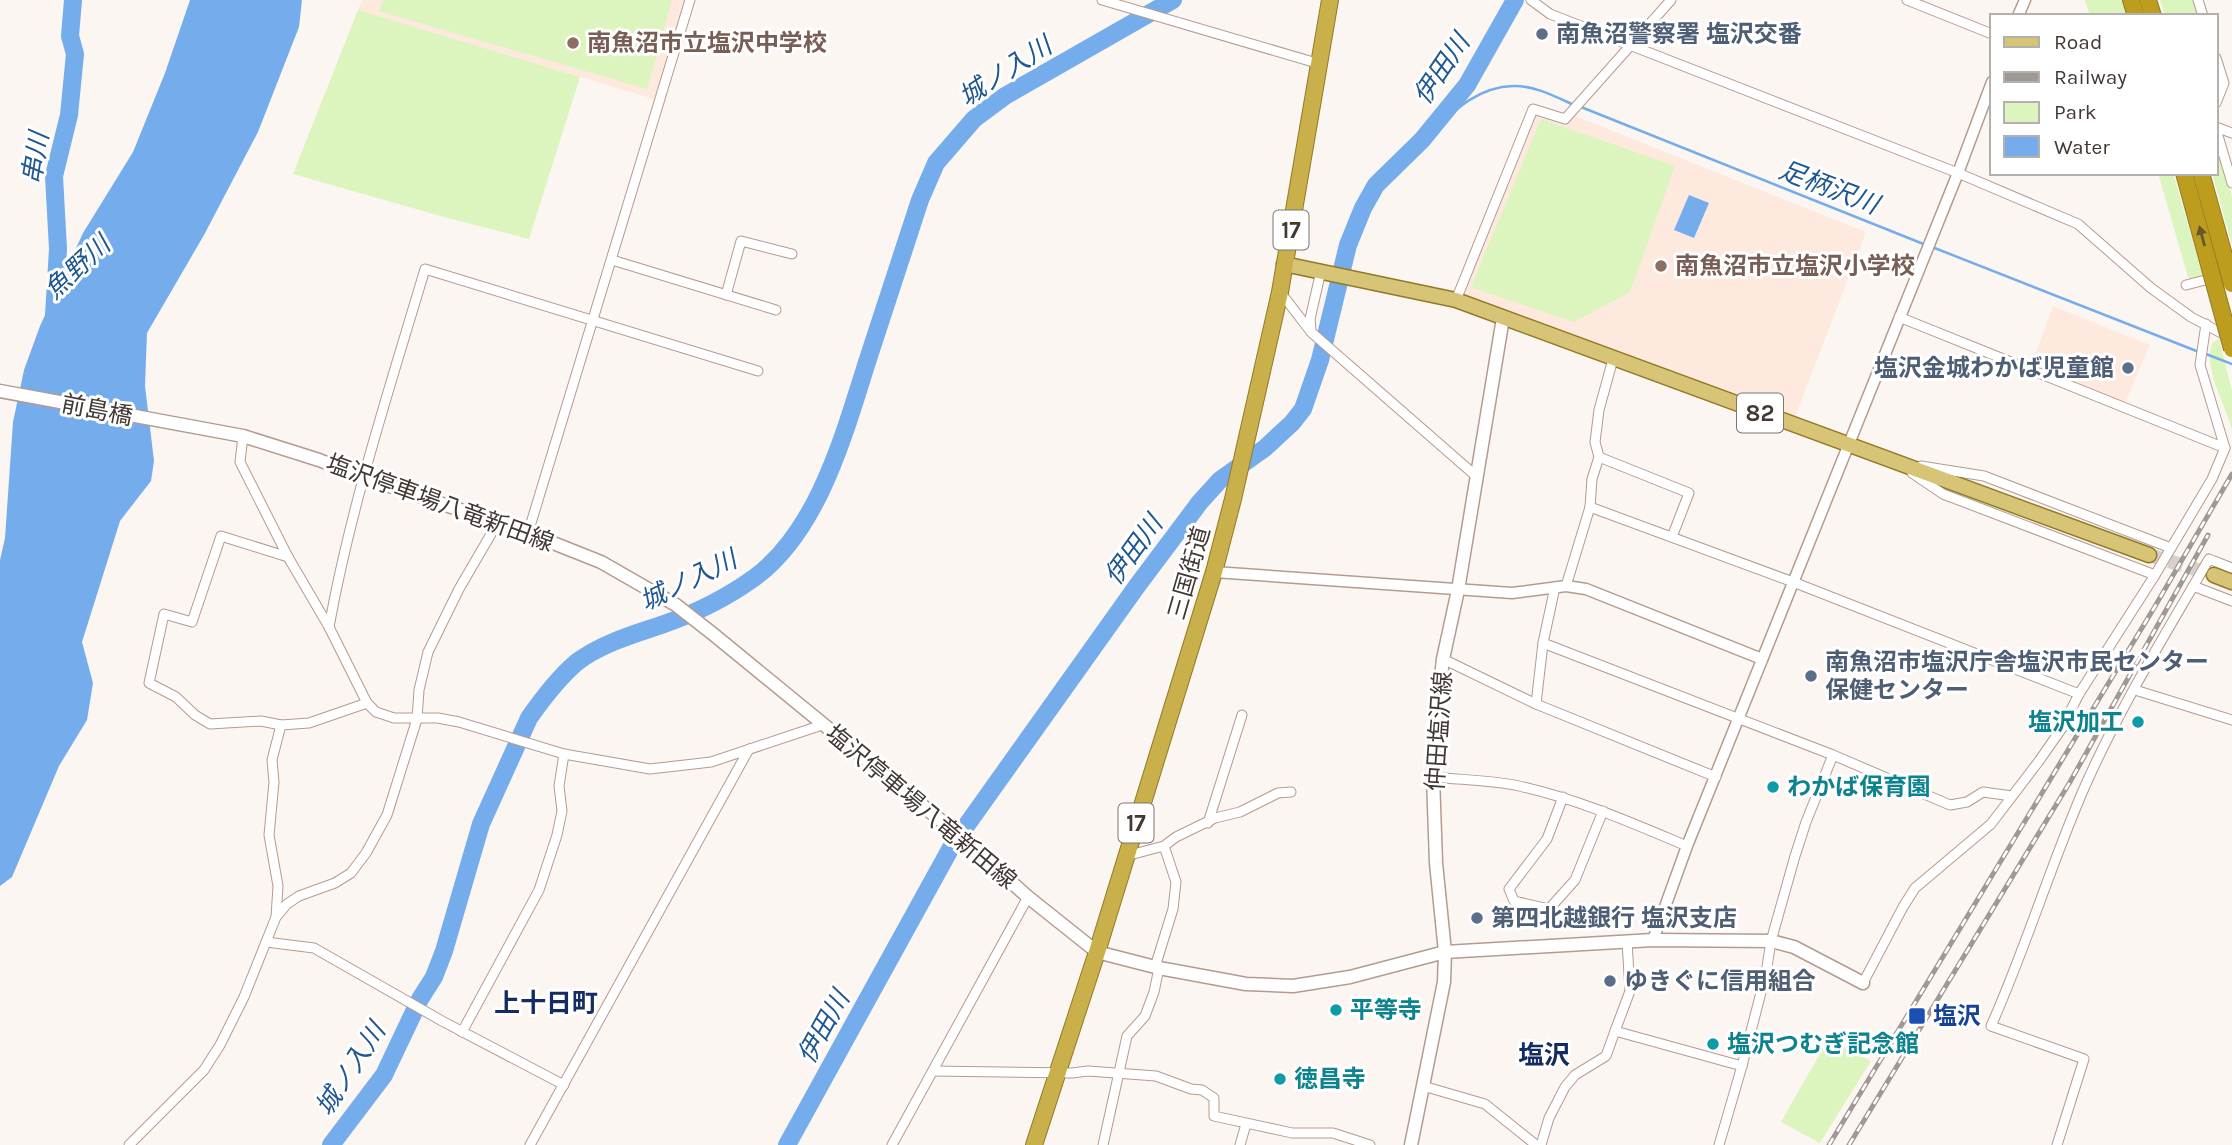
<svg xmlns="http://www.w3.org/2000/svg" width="2232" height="1145" font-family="Karla,'Noto Sans JP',sans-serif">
  <rect width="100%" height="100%" fill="#fcf6f3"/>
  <g fill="#fde9de">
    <polygon points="362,0 690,0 660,101 358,10"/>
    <polygon points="1533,109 1564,119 1570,114 1866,232 1792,425 1456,300"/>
    <polygon points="2053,306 2150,345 2125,403 2031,366"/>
  </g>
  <g fill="#dcf4bd">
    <polygon points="383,0 672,0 647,89 379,11"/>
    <polygon points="2085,0 2122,0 2127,16 2090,16"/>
    <polygon points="2160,0 2194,0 2199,16 2165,16"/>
    <polygon points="358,10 580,77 529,239 444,217 293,174"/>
    <polygon points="1541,119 1675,166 1630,292 1574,322 1471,287"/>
    <polygon points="2216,142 2232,196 2232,245 2212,173 2216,173"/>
    <polygon points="2158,173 2173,173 2203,277 2192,280 2188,277"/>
    <path d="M 2219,339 L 2232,391 L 2232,430 C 2226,405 2201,365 2213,342 Z"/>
    <polygon points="1829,1038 1871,1061 1820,1143 1781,1122"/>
  </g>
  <g fill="#75adec">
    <polygon points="190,0 302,0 299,27 258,132 204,235 147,333 145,386 154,461 151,481 120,521 82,642 93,683 87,720 59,766 12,877 0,886 0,560 5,538 13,422 24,370 40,326 83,233 133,152 165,73"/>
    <polygon points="1689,195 1709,203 1694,238 1674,230"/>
  </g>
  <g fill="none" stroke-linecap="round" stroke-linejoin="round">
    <g stroke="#75adec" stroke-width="2.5">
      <polyline points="1581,107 1926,245"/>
      <path d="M 1422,140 C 1449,116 1474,87 1513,86 C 1533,85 1556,97 1574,105"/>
      <polyline points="1932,247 2199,352"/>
      <polyline points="2206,354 2232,364"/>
    </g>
    <g stroke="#75adec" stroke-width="18">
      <polyline points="54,315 58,249 54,176 69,115 75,54 70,36 73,0"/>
      <path d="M 331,1145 L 384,1075 L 420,999 L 434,977 L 444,951 L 481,824 L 529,718 C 543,698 558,678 577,662 C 602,643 635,634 664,624 C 696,613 726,598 754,578 C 820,530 845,430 869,356 C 886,304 903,252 920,200 L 936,163 L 974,119 L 1005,96 L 1173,0"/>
      <polyline points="787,1145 953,844 966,826 1137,586 1200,502 1220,480 1265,448 1292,423 1303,409 1320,360 1348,245 1363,208 1376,185 1422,140 1467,85 1515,0"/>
    </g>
    <polyline stroke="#d7d0cd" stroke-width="14" stroke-dasharray="14 7" stroke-linecap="butt" points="2149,555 2214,575"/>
    <defs>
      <g id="minor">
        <polyline points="1102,0 1320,64"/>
        <polyline points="1531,0 1550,14 1958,173 2078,224 2151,288 2191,317 2227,336"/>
        <polyline points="1907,0 1992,34"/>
        <polyline points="2198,0 2203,16"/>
        <polyline points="2216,58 2224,83 2216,103"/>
        <polyline points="2216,127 2232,133"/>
        <polyline points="2216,129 2232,183"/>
        <polyline points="612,260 776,310"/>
        <polyline points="2186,285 2217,277"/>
        <polyline points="1281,293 1311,332 1476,476"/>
        <polyline points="726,295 741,241 792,254"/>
        <polyline points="1456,300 1533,109 1565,119 1671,0"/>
        <polyline points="1899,317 2225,448"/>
        <polyline points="1311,330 1310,319 1321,271"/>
        <polyline points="243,436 240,462 288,557 329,627 367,703 376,712 394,718 438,718 459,722 564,754 650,769 711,762 822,725"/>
        <polyline points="1599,457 1689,493 1672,537"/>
        <polyline points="1921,466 1984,476 2171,548"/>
        <polyline points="1912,473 1943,494 2155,575"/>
        <polyline points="1590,507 1793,582 2079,694"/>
        <polyline points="528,533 690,0"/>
        <polyline points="288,557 221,536 192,622 164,614 149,683 176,697 195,715 210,724 261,721 281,725 309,723 367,703"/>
        <polyline points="1566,586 1590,507 1592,479 1599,457 1595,442 1599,410 1613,359"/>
        <polyline points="2193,586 2232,601"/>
        <path d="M 329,627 C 351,505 390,387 425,269 L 758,371"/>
        <polyline points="1543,643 1833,755 1950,805 1967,802 1983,792 2012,796"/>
        <polyline points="1443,659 1536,704 1716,777"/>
        <polyline points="2135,690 2232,720"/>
        <polyline points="1536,704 1543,643 1555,587"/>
        <path d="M 1433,777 C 1461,780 1492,780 1519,786 C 1578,799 1632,823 1687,846"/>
        <polyline points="1563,797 1547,839 1509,889 1514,901 1549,909 1575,880 1603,811"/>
        <polyline points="1208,823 1242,715"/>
        <polyline points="1126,856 1164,846 1176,837 1215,818 1240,812 1278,793 1291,792"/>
        <polyline points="276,917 278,886 269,835 274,782 272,760 281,725"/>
        <polyline points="266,942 314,948 442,1021 564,1085"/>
        <polyline points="1155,967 1173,909 1176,882 1164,846"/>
        <polyline points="1863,983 1903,907 1915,888 1991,824 2039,761 2062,728 2079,694 2155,575 2212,479 2225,448 2200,365 2206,324"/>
        <polyline points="1615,1031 1630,991 1627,941"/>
        <polyline points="462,1032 539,890 557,835 562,811 559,786 564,754"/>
        <polyline points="933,1071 1072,1073 1088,1071 1156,1076 1191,1089 1202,1090 1214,1098 1214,1116 1292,1133 1333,1133 1370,1145"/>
        <polyline points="1423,1086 1485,1104 1536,1145"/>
        <polyline points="129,1145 204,1070 220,1045 244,997 276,917 287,904 299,896 335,883 351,873 366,853 387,815 417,719 419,690 428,652 459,589 498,522"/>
        <polyline points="530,1145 749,749"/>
        <polyline points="892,1145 1028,897"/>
        <polyline points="1103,1145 1127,1036 1145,1016 1154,992 1159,968"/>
        <polyline points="1240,1145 1246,1124"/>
        <polyline points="1541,1145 1549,1118 1565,1087 1575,1075 1606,1056 1615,1031 1742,1066"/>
        <polyline points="1719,1145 1742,1066 1766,973 1771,941 1795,856 1806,822 1833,755"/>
        <path d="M 2057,1145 L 2084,1059 L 1991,1026 C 2025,950 2049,870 2082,793 C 2117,712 2165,635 2209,559 L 2232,568"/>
      </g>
      <g id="tertiary">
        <polyline points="2018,16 2025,0"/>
        <polyline points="1214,572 1512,593 1566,586 1586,589 1762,659"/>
        <polyline points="1653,940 1687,846 1958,173 1992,82"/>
      </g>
      <g id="secondary">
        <polyline points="0,391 243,436 319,460 363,477 528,533 601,562 676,605 713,634 950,828 1028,897 1097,952 1159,968 1246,984 1293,986 1350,977 1445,952 1653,940 1771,941 1794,947 1863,983"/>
        <polyline points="1411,1145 1444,982 1445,952 1436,863 1433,777 1436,721 1443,659 1458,590 1503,318"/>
      </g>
      <g id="primary">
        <polyline points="1284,264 1456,300 2149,555"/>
        <polyline points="2214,575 2232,582"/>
      </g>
      <polyline id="trunk" points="1034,1145 1097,952 1214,572 1233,499 1280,292 1330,0"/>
      <g id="motorway">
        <polyline points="2131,0 2136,16"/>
        <polyline points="2148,0 2153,16"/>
      </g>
    </defs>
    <use href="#minor" stroke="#b49b8f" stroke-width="11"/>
    <use href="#tertiary" stroke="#b49b8f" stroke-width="13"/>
    <use href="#secondary" stroke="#b49b8f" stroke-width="15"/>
    <use href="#primary" stroke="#927a25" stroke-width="17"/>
    <use href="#trunk" stroke="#927a25" stroke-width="18"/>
    <use href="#motorway" stroke="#927a25" stroke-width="18"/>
    <use href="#minor" stroke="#fff" stroke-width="9"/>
    <use href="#tertiary" stroke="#fff" stroke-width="10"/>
    <use href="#secondary" stroke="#fff" stroke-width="12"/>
    <use href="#primary" stroke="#d7c477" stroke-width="14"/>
    <use href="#trunk" stroke="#cab04a" stroke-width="16"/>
    <use href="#motorway" stroke="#bd9d1d" stroke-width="16"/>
    <defs>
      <g id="rail">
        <polyline points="1829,1145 2154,608 2232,474"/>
        <polyline points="1849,1145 2070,782 2208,535"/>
      </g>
    </defs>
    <use href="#rail" stroke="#a09894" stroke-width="5"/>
    <use href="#rail" stroke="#fff" stroke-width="2.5" stroke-dasharray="8" stroke-linecap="butt"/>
    <defs>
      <g id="motorway-bridge">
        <polyline points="2184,173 2232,349"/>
        <polyline points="2201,173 2232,284"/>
      </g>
    </defs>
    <use href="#motorway-bridge" stroke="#927a25" stroke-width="18" stroke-linecap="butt"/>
    <use href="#motorway-bridge" stroke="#bd9d1d" stroke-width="16"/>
  </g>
  <defs><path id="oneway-solid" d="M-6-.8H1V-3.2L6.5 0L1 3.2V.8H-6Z" transform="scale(1.75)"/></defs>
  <use fill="#68572d" href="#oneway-solid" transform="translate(2202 236) rotate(-105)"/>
  <g fill="#5c6f8a" stroke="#fff" stroke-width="2.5">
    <circle cx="1542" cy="34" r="7"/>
    <circle cx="2128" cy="368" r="7"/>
    <circle cx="1811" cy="676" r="7"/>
    <circle cx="1477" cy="918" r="7"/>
    <circle cx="1610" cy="981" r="7"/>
  </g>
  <g fill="#8d6e63" stroke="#fff" stroke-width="2.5">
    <circle cx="573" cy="43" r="7"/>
    <circle cx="1661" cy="266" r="7"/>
  </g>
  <g fill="#0f9aa8" stroke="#fff" stroke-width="2.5">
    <circle cx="2138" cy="722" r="7"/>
    <circle cx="1773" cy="787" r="7"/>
    <circle cx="1336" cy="1010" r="7"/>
    <circle cx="1713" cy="1044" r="7"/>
    <circle cx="1280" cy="1079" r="7"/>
  </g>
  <rect fill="#1a4fb4" stroke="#fff" stroke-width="2.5" x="1908" y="1007" width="18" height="18" rx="3.5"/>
  <g text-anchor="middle" stroke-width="6" stroke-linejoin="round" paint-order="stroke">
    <g fill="#fff" stroke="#7b7471" stroke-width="2">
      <rect x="1273.5" y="210.5" width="35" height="39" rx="5"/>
      <rect x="1737" y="393.5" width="46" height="39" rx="5"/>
      <rect x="1118.5" y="803.5" width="35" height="39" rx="5"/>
    </g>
    <g font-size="23" font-weight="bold" fill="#433934">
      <text x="1291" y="238">17</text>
      <text x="1760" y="421">82</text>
      <text x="1136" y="831">17</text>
    </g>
    <g font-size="24" font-weight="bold" fill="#4e5e75" stroke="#fff" text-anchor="start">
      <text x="1556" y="42">南魚沼警察署 塩沢交番</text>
      <text x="2114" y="376" text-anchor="end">塩沢金城わかば児童館</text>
      <text x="1825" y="670">南魚沼市塩沢庁舎塩沢市民センター<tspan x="1825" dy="28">保健センター</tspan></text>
      <text x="1491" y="926">第四北越銀行 塩沢支店</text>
      <text x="1624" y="989">ゆきぐに信用組合</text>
    </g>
    <g font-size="24" font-weight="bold" fill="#785e54" stroke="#fff" text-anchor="start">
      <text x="587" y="51">南魚沼市立塩沢中学校</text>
      <text x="1675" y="274">南魚沼市立塩沢小学校</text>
    </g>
    <g font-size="24" fill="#433934" stroke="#fff">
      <text transform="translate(97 410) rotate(11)" y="8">前島橋</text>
      <text transform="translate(440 503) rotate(20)" y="8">塩沢停車場八竜新田線</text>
      <text transform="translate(1189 573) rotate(-74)" y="8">三国街道</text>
      <text transform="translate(1439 731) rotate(-86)" y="8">仲田塩沢線</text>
      <text transform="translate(921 807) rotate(40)" y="8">塩沢停車場八竜新田線</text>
    </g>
    <g font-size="24" font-weight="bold" fill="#0d838f" stroke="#fff" text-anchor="start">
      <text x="2124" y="730" text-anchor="end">塩沢加工</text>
      <text x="1787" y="795">わかば保育園</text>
      <text x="1350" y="1018">平等寺</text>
      <text x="1727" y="1052">塩沢つむぎ記念館</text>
      <text x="1294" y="1087">徳昌寺</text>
    </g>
    <g font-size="24" font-weight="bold" fill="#164399" stroke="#fff" text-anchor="start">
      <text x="1933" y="1024">塩沢</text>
    </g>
    <g font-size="26" font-style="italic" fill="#1f5791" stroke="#fff">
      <text transform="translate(1441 69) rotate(-56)" y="9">伊田川</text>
      <text transform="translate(1005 71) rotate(-33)" y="9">城ノ入川</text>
      <text transform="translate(35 158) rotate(-81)" y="9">串川</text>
      <text transform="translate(1829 187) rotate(21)" y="9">足柄沢川</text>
      <text transform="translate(77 267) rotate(-43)" y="9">魚野川</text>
      <text transform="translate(1133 550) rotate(-54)" y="9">伊田川</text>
      <text transform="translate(688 580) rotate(-26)" y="9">城ノ入川</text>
      <text transform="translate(823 1027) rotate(-61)" y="9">伊田川</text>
      <text transform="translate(350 1069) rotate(-57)" y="9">城ノ入川</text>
    </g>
    <g font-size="26" font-weight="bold" fill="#142c61" stroke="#fff">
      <text x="546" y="1012">上十日町</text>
      <text x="1544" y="1064">塩沢</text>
    </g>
  </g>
  <rect x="1990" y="14" width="228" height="161" fill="#ffffff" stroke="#b4b0ae" stroke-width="2"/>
  <rect x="2004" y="37" width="35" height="10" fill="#d7c477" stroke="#b4b0ae" stroke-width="2"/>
  <text x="2054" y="49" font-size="21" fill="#433934">Road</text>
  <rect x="2004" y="72" width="35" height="10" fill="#a09894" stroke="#b4b0ae" stroke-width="2"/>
  <text x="2054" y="84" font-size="21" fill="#433934">Railway</text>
  <rect x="2004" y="102" width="35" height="21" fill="#dcf4bd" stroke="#b4b0ae" stroke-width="2"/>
  <text x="2054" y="119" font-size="21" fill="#433934">Park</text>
  <rect x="2004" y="136" width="35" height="21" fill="#75adec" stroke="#b4b0ae" stroke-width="2"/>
  <text x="2054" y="154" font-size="21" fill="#433934">Water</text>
</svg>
